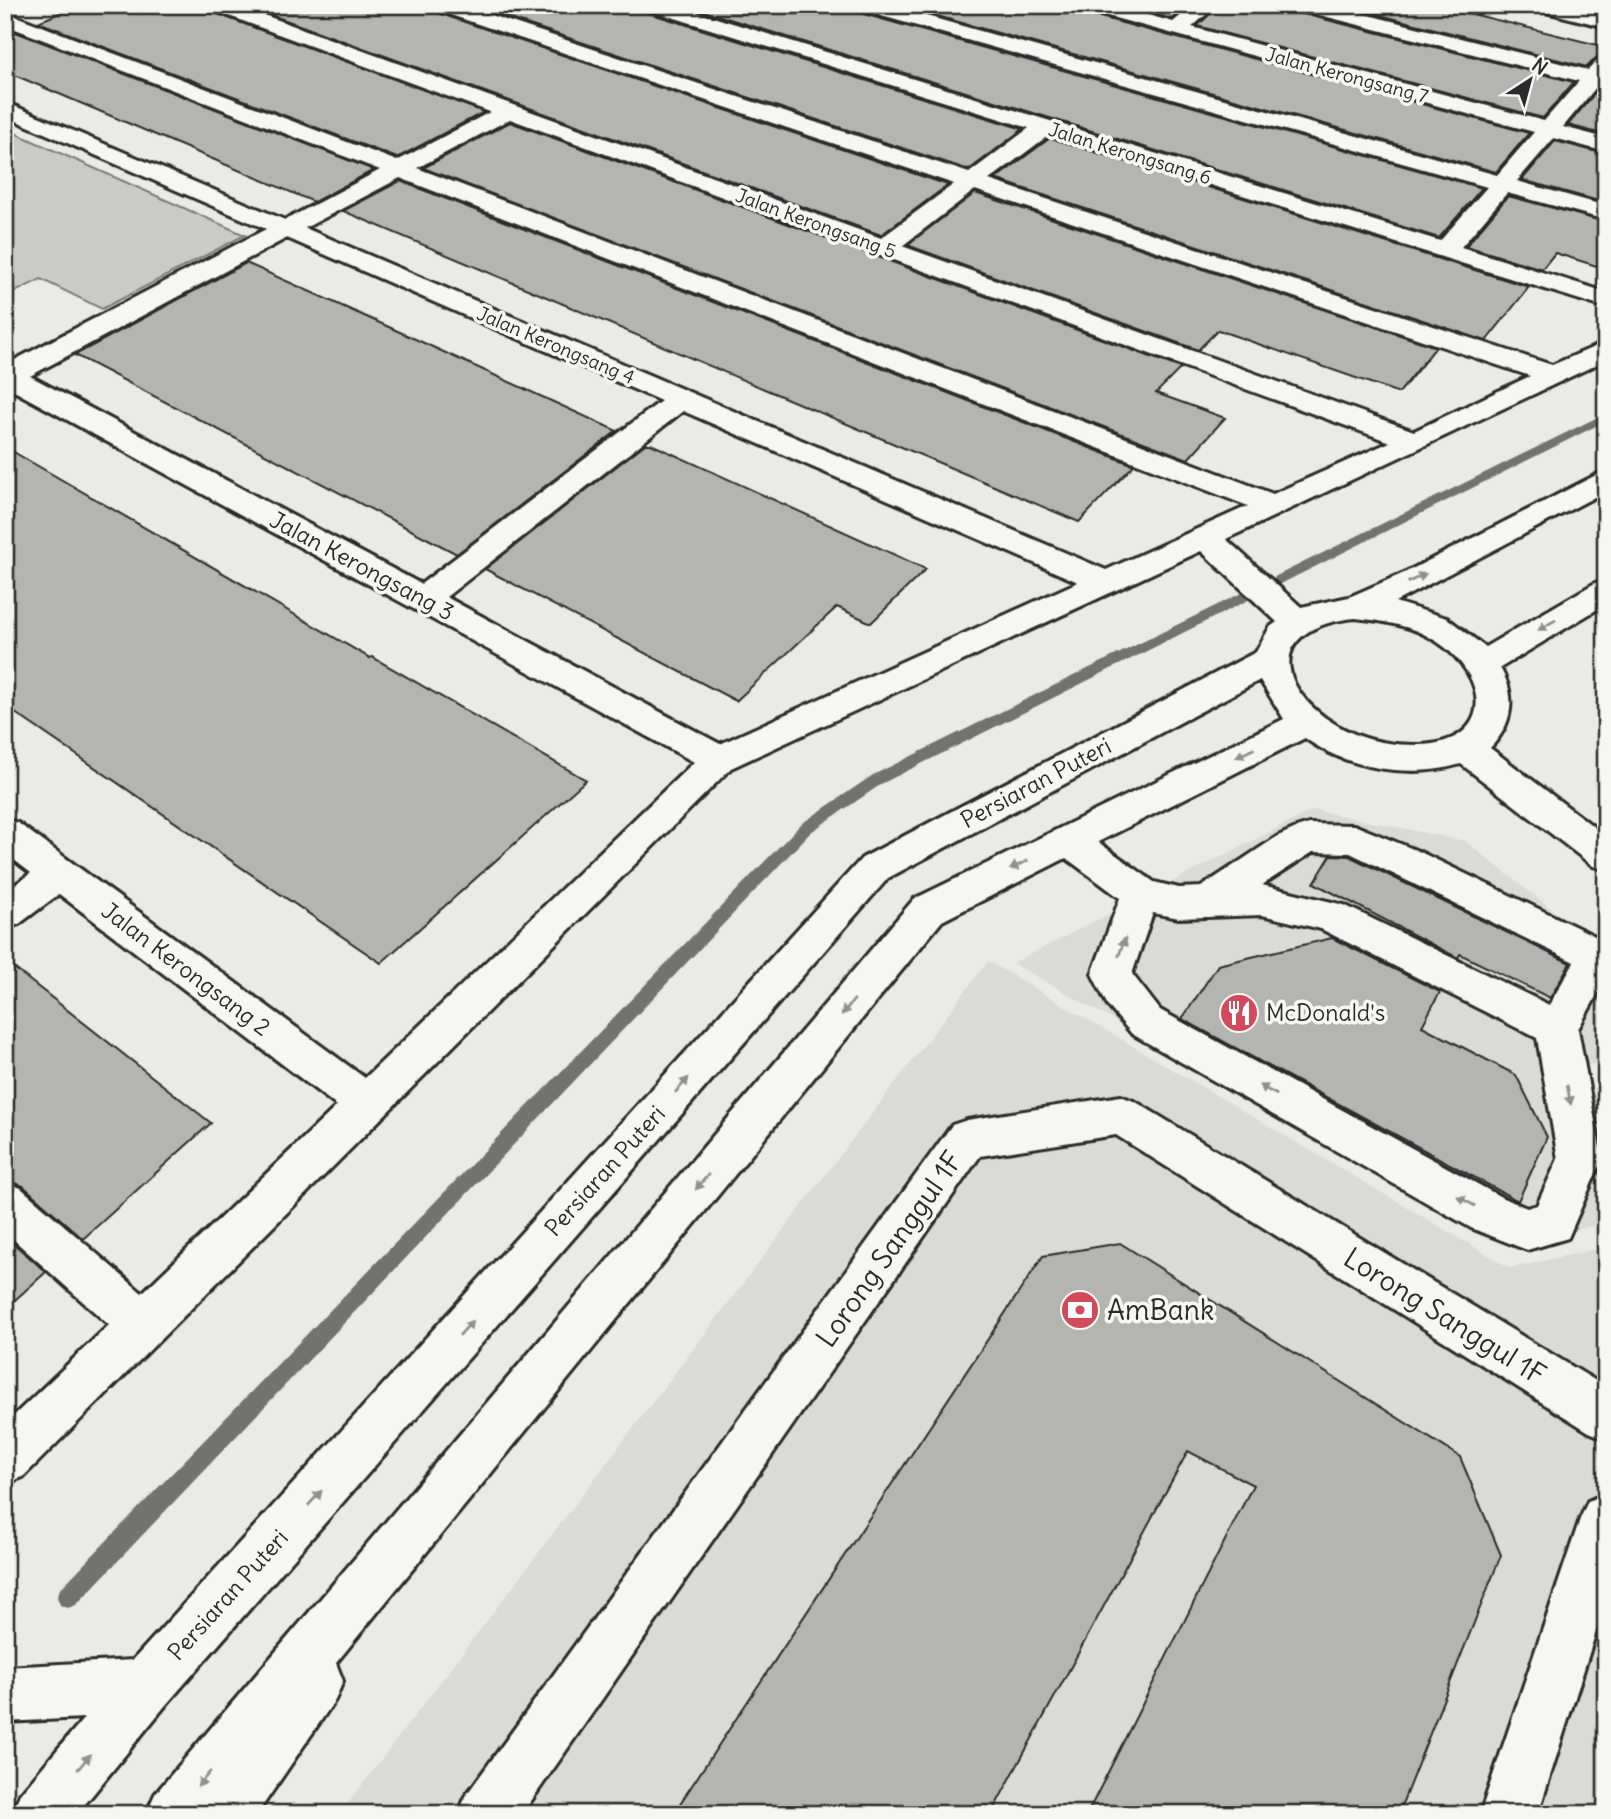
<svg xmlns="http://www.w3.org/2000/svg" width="1611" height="1819" font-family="Delius,sans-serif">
  <rect width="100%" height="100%" fill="#eaeae6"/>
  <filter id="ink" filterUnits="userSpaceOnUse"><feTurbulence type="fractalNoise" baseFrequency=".0143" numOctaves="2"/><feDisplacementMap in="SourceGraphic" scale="14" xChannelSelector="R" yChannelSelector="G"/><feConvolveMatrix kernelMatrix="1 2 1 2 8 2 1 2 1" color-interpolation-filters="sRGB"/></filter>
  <g filter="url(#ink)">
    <g fill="#dadad6">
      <polygon points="1313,810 1465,841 1606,952 1606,1062 1578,1067 1606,1114 1606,1223 1508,1244 1013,963"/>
      <polygon points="988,961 1510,1268 1606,1247 1606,1814 340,1814"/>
    </g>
    <polygon fill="#cacac7" stroke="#7a7a79" stroke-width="2" points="8,130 245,235 102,309 41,279 5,297 5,131"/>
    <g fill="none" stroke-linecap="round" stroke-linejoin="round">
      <polygon fill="#727270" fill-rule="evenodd" points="1606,413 1606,421 883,783 811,832 76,1605 68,1608 60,1605 57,1597 60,1589 801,824 873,775"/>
    </g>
    <g fill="#b4b4b1" stroke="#2b2b2b" stroke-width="2">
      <polygon points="79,5 205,5 209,11 484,112 397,158 38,22"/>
      <polygon points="244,5 428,5 432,11 948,185 881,235"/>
      <polygon points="469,5 641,5 645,12 1023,129 969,170"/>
      <polygon points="684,5 852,5 856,12 1482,188 1439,238"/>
      <polygon points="898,5 1077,5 1081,12 1529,133 1496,172"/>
      <polygon points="1123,5 1190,5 1172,19"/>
      <polygon points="1220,5 1291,5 1295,12 1574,82 1543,118 1197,26"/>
      <polygon points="1340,5 1436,5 1606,47 1606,55 1597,57 1587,67"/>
      <polygon points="13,31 374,170 314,202 5,71 5,34"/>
      <polygon points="1599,88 1606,89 1606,135 1568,125"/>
      <polygon points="510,122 1181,368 1156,393 1225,418 1188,459 423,168"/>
      <polygon points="1050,138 1529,287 1486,341 995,179"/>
      <polygon points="1555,141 1606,154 1606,203 1522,180"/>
      <polygon points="400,181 1134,465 1079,522 343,211"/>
      <polygon points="975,193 1436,347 1399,393 1218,330 1198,350 907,245"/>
      <polygon points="1508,196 1606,222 1606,269 1555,253 1542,269 1466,246"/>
      <polygon points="246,263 391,328 617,431 457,554 75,355"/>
      <polygon points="645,444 651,444 926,569 871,623 837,607 736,701 485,569"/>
      <polygon points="5,447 370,658 372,657 586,780 381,963 5,706"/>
      <polygon points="1331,855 1349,856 1570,963 1550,998 1460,954 1458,958 1314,883"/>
      <polygon points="1332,938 1440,992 1422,1026 1516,1075 1547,1137 1518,1201 1182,1019 1218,965"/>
      <polygon points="5,961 211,1123 83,1239 23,1186 5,1180"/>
      <polygon points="5,1236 46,1272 5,1309"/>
      <polygon points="1120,1243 1460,1457 1501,1555 1398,1814 1087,1814 1253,1485 1188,1451 991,1814 673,1814 1043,1256"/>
    </g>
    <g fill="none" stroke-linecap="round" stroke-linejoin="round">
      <defs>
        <g id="minor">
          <path d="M 207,5 L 236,5 L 881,238 L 954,184 L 433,9 L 430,5 L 460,5 L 969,173 L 1029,128 L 646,9 L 643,5 L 674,5 L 1440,241 L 1487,187 L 857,9 L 854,5 L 887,5 L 1497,175 L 1534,132 L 1082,9 L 1079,5 L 1112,5 L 1173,22 L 1194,5 L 1217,5 L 1192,27 L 1544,121 L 1579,81 L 1296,9 L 1293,5 L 1328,5 L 1588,70 L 1599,59 L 1606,57 L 1606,87 L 1598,85 L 1563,127 L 1606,138 L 1606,152 L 1554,138 L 1517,181 L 1606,206 L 1606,220 L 1507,193 L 1461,247 L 1606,292 L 1606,308 L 1049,135 L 989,180 L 1552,365 L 1606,342 L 1606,360 L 1226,539 L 1301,607 L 1349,597 L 1404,573 L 1606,470 L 1606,491 L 1395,602 L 1447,618 L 1485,647 L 1595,583 L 1606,580 L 1606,604 L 1500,668 C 1517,696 1513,724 1490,748 L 1606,836 L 1606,870 L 1593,866 L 1461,764 C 1411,779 1347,769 1305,738 L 1098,842 L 1154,882 L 1179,888 L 1201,887 L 1278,836 L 1296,828 L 1309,824 L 1354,825 L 1418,851 L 1599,938 L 1606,936 L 1606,979 L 1578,1029 L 1602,1159 L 1568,1238 L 1527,1250 L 1471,1228 L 1132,1034 L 1108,1006 L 1092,974 L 1120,898 L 1066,858 L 942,921 L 336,1663 L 343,1681 L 335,1700 L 257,1814 L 146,1814 L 155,1794 L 914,899 L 1284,719 L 1260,680 L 888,878 L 165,1706 L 77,1814 L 11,1814 L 20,1794 L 84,1718 L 5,1722 L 5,1667 L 133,1660 L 862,858 L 1256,652 L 1270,627 L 1277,622 L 1201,551 L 731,768 L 23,1477 L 5,1484 L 5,1424 L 109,1325 L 5,1232 L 5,1182 L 21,1188 L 142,1293 L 337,1106 L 59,894 L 19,924 L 5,928 L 5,892 L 31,873 L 5,853 L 5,819 L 18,823 L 365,1078 L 694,762 L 5,386 L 5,365 L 266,229 L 5,116 L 5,102 L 285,220 L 380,170 L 5,25 L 5,12 L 397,161 L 490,112 L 210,9 ZM 510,119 L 1390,442 L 1273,494 L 417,168 ZM 400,178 L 1248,506 L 1106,570 L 305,228 ZM 975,190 L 1530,376 L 1414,431 L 902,246 ZM 287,238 L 661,401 L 421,584 L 30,376 ZM 683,411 L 1078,582 L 720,744 L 446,597 ZM 1355,618 C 1384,621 1411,625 1436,641 C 1490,676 1496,743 1418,745 C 1395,745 1371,742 1350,732 C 1280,700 1257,628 1355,618 ZM 1313,852 L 1350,853 L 1574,962 L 1549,1005 L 1344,905 L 1262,885 ZM 1153,913 L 1179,918 L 1262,915 L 1321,929 L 1537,1038 L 1558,1159 L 1537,1205 L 1527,1208 L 1503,1198 L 1160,1010 L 1132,974 Z"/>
          <polygon points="1531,5 1566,5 1606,15 1606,27 1534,9"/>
          <polygon points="1121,1096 1136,1102 1606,1387 1606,1439 1589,1432 1116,1135 980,1156 522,1814 458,1814 467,1794 952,1125 967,1120"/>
          <polygon points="1606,1493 1606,1600 1538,1814 1480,1814 1580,1519 1588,1501"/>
        </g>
      </defs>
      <use href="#minor" stroke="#2b2b2b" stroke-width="6"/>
      <use href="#minor" fill="#f6f6f2" fill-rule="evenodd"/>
    </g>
    <defs><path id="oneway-solid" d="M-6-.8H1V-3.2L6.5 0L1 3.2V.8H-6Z" transform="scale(1.75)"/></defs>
    <g fill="#90908e">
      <use href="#oneway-solid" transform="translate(1417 578) rotate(-26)"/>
      <use href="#oneway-solid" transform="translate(1547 625) rotate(150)"/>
      <use href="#oneway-solid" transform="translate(1245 753) rotate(154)"/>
      <use href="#oneway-solid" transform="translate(1019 865) rotate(154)"/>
      <use href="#oneway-solid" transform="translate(1122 947) rotate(-70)"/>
      <use href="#oneway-solid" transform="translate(848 1007) rotate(130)"/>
      <use href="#oneway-solid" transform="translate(682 1085) rotate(-48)"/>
      <use href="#oneway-solid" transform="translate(1268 1090) rotate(-151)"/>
      <use href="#oneway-solid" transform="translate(1569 1095) rotate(79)"/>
      <use href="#oneway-solid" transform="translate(702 1182) rotate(130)"/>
      <use href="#oneway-solid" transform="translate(1466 1201) rotate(-151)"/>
      <use href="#oneway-solid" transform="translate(466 1328) rotate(-48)"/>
      <use href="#oneway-solid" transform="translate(315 1498) rotate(-48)"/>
      <use href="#oneway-solid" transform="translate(84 1762) rotate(-50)"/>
      <use href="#oneway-solid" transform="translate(204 1779) rotate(130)"/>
    </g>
  </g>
  <defs>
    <symbol id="restaurant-disc" viewBox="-11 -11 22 22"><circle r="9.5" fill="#d1495b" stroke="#f6f6f2"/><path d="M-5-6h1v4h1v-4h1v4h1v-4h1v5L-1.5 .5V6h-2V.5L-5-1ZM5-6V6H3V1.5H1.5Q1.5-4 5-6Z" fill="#fff"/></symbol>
    <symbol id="bank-disc" viewBox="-11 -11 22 22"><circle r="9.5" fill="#d1495b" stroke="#f6f6f2"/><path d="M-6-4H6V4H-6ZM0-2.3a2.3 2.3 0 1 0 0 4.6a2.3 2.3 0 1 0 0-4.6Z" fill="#fff"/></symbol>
  </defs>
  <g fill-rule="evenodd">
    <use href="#restaurant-disc" x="1217" y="991" width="44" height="44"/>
    <use href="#bank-disc" x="1058" y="1288" width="44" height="44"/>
  </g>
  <g text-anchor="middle" stroke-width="7" stroke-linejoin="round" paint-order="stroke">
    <g font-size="19" fill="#2b2b2b" stroke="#f6f6f2">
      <text transform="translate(1347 75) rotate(15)" y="7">Jalan Kerongsang 7</text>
      <text transform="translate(1130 153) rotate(17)" y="7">Jalan Kerongsang 6</text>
      <text transform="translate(816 223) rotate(20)" y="7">Jalan Kerongsang 5</text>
      <text transform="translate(556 345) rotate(23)" y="7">Jalan Kerongsang 4</text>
    </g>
    <g font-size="23" fill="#2b2b2b" stroke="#f6f6f2">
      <text transform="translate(362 566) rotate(28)" y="8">Jalan Kerongsang 3</text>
      <text transform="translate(1036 783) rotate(-28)" y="8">Persiaran Puteri</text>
      <text transform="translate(186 969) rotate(37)" y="8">Jalan Kerongsang 2</text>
      <text transform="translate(605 1171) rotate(-48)" y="8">Persiaran Puteri</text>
      <text transform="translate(228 1595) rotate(-48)" y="8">Persiaran Puteri</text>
    </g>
    <g font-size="23" fill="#2b2b2b" stroke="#f6f6f2" text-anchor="start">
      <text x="1266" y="1021">McDonald's</text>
    </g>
    <g font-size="28" fill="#2b2b2b" stroke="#f6f6f2">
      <text transform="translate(889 1249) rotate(-55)" y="10">Lorong Sanggul 1F</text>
      <text transform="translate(1445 1316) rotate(32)" y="10">Lorong Sanggul 1F</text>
    </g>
    <g font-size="28" fill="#2b2b2b" stroke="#f6f6f2" text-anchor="start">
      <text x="1107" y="1320">AmBank</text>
    </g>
  </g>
  <rect width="1611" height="1819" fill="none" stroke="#f6f6f2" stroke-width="28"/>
  <rect x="14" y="14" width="1583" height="1791" fill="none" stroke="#2b2b2b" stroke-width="2.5" filter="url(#ink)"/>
  <g transform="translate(1530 80) rotate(36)" stroke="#f6f6f2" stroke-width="5" paint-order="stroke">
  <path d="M0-5L12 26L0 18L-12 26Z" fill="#2b2b2b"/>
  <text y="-10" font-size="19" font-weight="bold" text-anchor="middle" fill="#2b2b2b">N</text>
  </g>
</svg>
